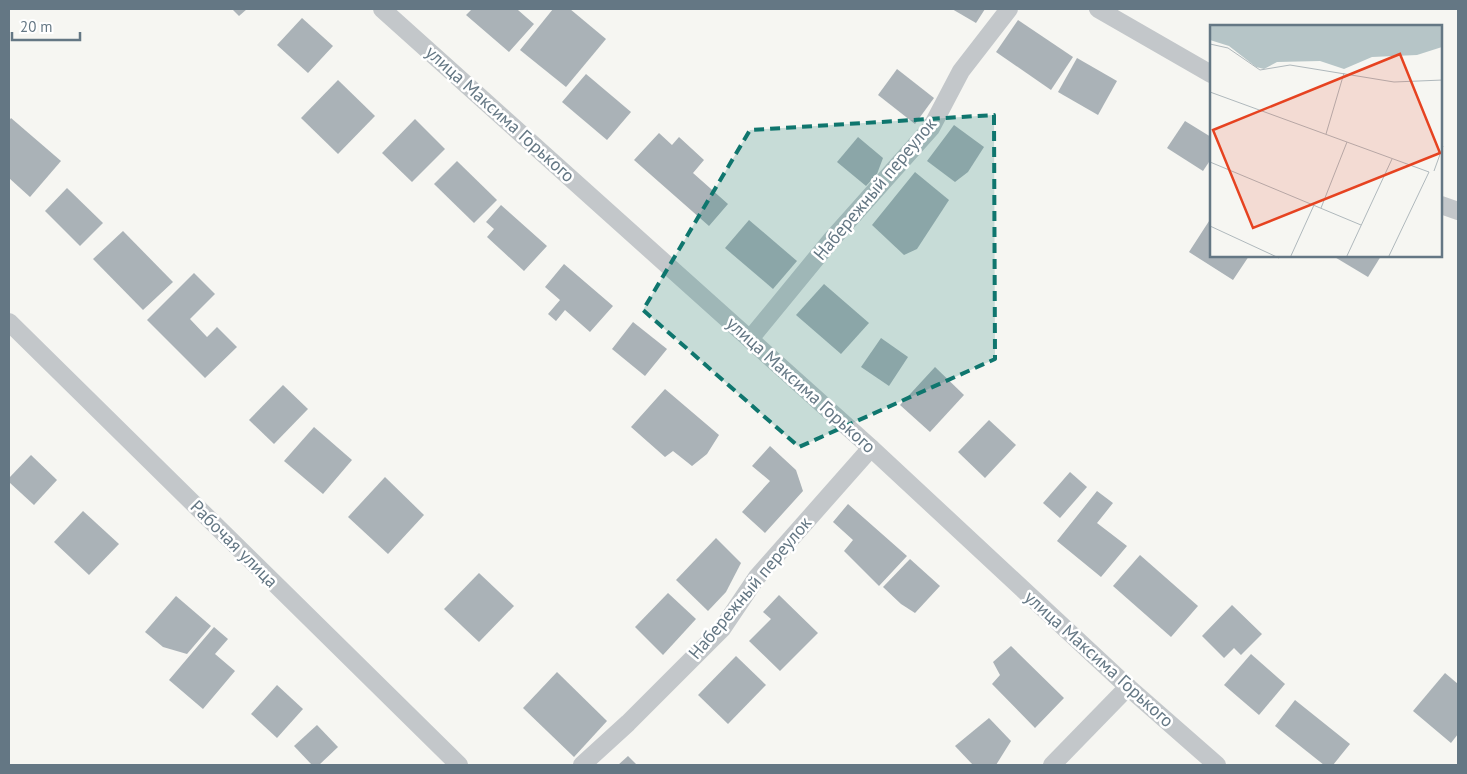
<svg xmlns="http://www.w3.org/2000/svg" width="1467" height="774" font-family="'PT Sans',sans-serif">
  <rect width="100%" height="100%" fill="#f6f6f2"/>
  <g fill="#aab2b7">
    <polygon points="232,9 247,9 239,16"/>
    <polygon points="472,9 501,9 502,10 504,9 519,9 518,10 534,24 509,52 466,15"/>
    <polygon points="553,9 570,9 606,39 566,87 520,50"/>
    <polygon points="952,9 985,9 976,23"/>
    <polygon points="302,18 333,46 308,73 277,45"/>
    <polygon points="1018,20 1073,57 1051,90 996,52"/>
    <polygon points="1077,58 1117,81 1098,115 1058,92"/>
    <polygon points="897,69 934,98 915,124 878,95"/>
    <polygon points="586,74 631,112 607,140 562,102"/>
    <polygon points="338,80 375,116 338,154 301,118"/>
    <polygon points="11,118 61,161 30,197 9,178 9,121"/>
    <polygon points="415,119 445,149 412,182 382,153"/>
    <polygon points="1185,121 1211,137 1211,159 1203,171 1167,148"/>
    <polygon points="954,125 984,147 968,172 955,182 927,161"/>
    <polygon points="659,133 672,145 679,137 704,160 693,173 728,204 709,226 634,160"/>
    <polygon points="858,137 883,158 877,174 866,186 837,162"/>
    <polygon points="457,161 497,200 474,223 434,184"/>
    <polygon points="915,172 949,200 917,249 904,255 872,225"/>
    <polygon points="67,188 103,223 80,246 45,211"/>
    <polygon points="501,205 547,246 524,271 487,237 494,229 486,222"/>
    <polygon points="1211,218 1211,256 1249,256 1233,280 1189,252"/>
    <polygon points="749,220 797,261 773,289 725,248"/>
    <polygon points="123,231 173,282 143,310 93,259"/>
    <polygon points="1333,256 1381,256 1368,277"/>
    <polygon points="564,264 613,306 590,332 565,310 556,321 548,314 560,300 545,287"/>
    <polygon points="194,273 215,294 190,319 207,337 217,327 237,347 205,378 147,320"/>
    <polygon points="824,284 869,323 841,354 796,315"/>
    <polygon points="633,322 667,349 645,376 612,349"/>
    <polygon points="881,338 908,357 889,386 861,367"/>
    <polygon points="935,367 964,395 930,432 900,405"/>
    <polygon points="283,385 308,409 274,444 249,420"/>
    <polygon points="665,389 719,435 707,454 692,466 673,451 665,457 631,427"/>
    <polygon points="989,420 1016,445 985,478 958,452"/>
    <polygon points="314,427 352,460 323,494 284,461"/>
    <polygon points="770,446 796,470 803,491 765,533 742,512 770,481 752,466"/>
    <polygon points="31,455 57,480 34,505 9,482 9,478"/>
    <polygon points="1070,472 1087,487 1060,518 1043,503"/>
    <polygon points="385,477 424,515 388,554 348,517"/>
    <polygon points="1097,491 1113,503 1097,523 1127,546 1101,577 1057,541"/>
    <polygon points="848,504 907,556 879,586 844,551 853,540 833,522"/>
    <polygon points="83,511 119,544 89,575 54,542"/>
    <polygon points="716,538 741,563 726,592 708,611 676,580"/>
    <polygon points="1140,555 1198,606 1171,637 1113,586"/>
    <polygon points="910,559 940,586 915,613 901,604 883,587"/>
    <polygon points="479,573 514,606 479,642 444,609"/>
    <polygon points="668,593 696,619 663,655 635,627"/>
    <polygon points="779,595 818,633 780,671 749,641 771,619 763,612"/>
    <polygon points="176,596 211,626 187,654 163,647 145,632"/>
    <polygon points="1232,605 1262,634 1241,655 1234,648 1224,658 1202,636"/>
    <polygon points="214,627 228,639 215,654 235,671 203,709 169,680"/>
    <polygon points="1011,646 1064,698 1035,728 992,684 1000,675 993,662"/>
    <polygon points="1251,654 1285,684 1259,715 1224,685"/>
    <polygon points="736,656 766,685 728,724 698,695"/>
    <polygon points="557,672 607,721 574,757 523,708"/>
    <polygon points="1445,673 1458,684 1458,734 1451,743 1413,711"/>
    <polygon points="277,685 303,709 277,738 251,714"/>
    <polygon points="1295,700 1350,744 1333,765 1324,765 1275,726"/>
    <polygon points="989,718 1011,741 996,765 973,765 955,746"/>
    <polygon points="317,725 338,747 319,765 312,765 294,746"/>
    <polygon points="628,756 637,765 618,765"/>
  </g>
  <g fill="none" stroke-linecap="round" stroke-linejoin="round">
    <g stroke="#c3c7ca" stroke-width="18">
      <polyline points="382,9 871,448 1128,687 1217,765"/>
      <polyline points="1098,9 1211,74"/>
      <polyline points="1441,205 1458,211"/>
      <polyline points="9,322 459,765"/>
      <polyline points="750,339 832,239 931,128 961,71 1009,9"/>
      <polyline points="582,765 628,723 722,629 757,577 871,448"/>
      <polyline points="1052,765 1128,687"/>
    </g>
  </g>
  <path fill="#0f766e" fill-opacity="0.2" stroke="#0f766e" stroke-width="4" stroke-dasharray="10 6" stroke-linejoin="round" d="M 994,115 L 995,359 L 799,447 L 643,310 L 750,130 Z"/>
  <g text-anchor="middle" stroke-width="5" stroke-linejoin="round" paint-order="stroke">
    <g font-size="18" fill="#647784" stroke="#fff">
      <text transform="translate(500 114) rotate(42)" y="6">улица Максима Горького</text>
      <text transform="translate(875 189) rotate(-50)" y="6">Набережный переулок</text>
      <text transform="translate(801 385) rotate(42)" y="6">улица Максима Горького</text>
      <text transform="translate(234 544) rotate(45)" y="6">Рабочая улица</text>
      <text transform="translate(750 588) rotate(-50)" y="6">Набережный переулок</text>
      <text transform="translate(1099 659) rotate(42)" y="6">улица Максима Горького</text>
    </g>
  </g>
  <g transform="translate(1210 25)">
    <rect width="232" height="232" fill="#f6f6f2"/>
    <path d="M 0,0 L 232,0 L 232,22 L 207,30 L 162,32 L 134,44 L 110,36 L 67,37 L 54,44 L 46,42 L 19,21 L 0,15 Z" fill="#b6c5c7"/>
    <path fill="none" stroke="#afb8bc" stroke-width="1" d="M 0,19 L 18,23 L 50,45 L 80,40 L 184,57 L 233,55M 0,67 L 219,147M 116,109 L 134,48M 0,137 L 151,200M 224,146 L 233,121M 111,183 L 137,117M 0,201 L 69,233M 80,233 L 104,180M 136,233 L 182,134M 178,233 L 219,147"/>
    <path fill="#e64321" fill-opacity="0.15" stroke="#e64321" stroke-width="2.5" d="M 190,29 L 230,128 L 43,203 L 3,105 Z"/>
    <rect width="232" height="232" fill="none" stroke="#647784" stroke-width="2.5"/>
  </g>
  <rect width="1467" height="774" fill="none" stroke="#647784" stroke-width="20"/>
  <path d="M12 32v8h68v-8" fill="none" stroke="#647784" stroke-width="2.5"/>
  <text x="20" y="32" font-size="15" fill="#647784" stroke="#ffffff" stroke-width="4" paint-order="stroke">20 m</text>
</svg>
